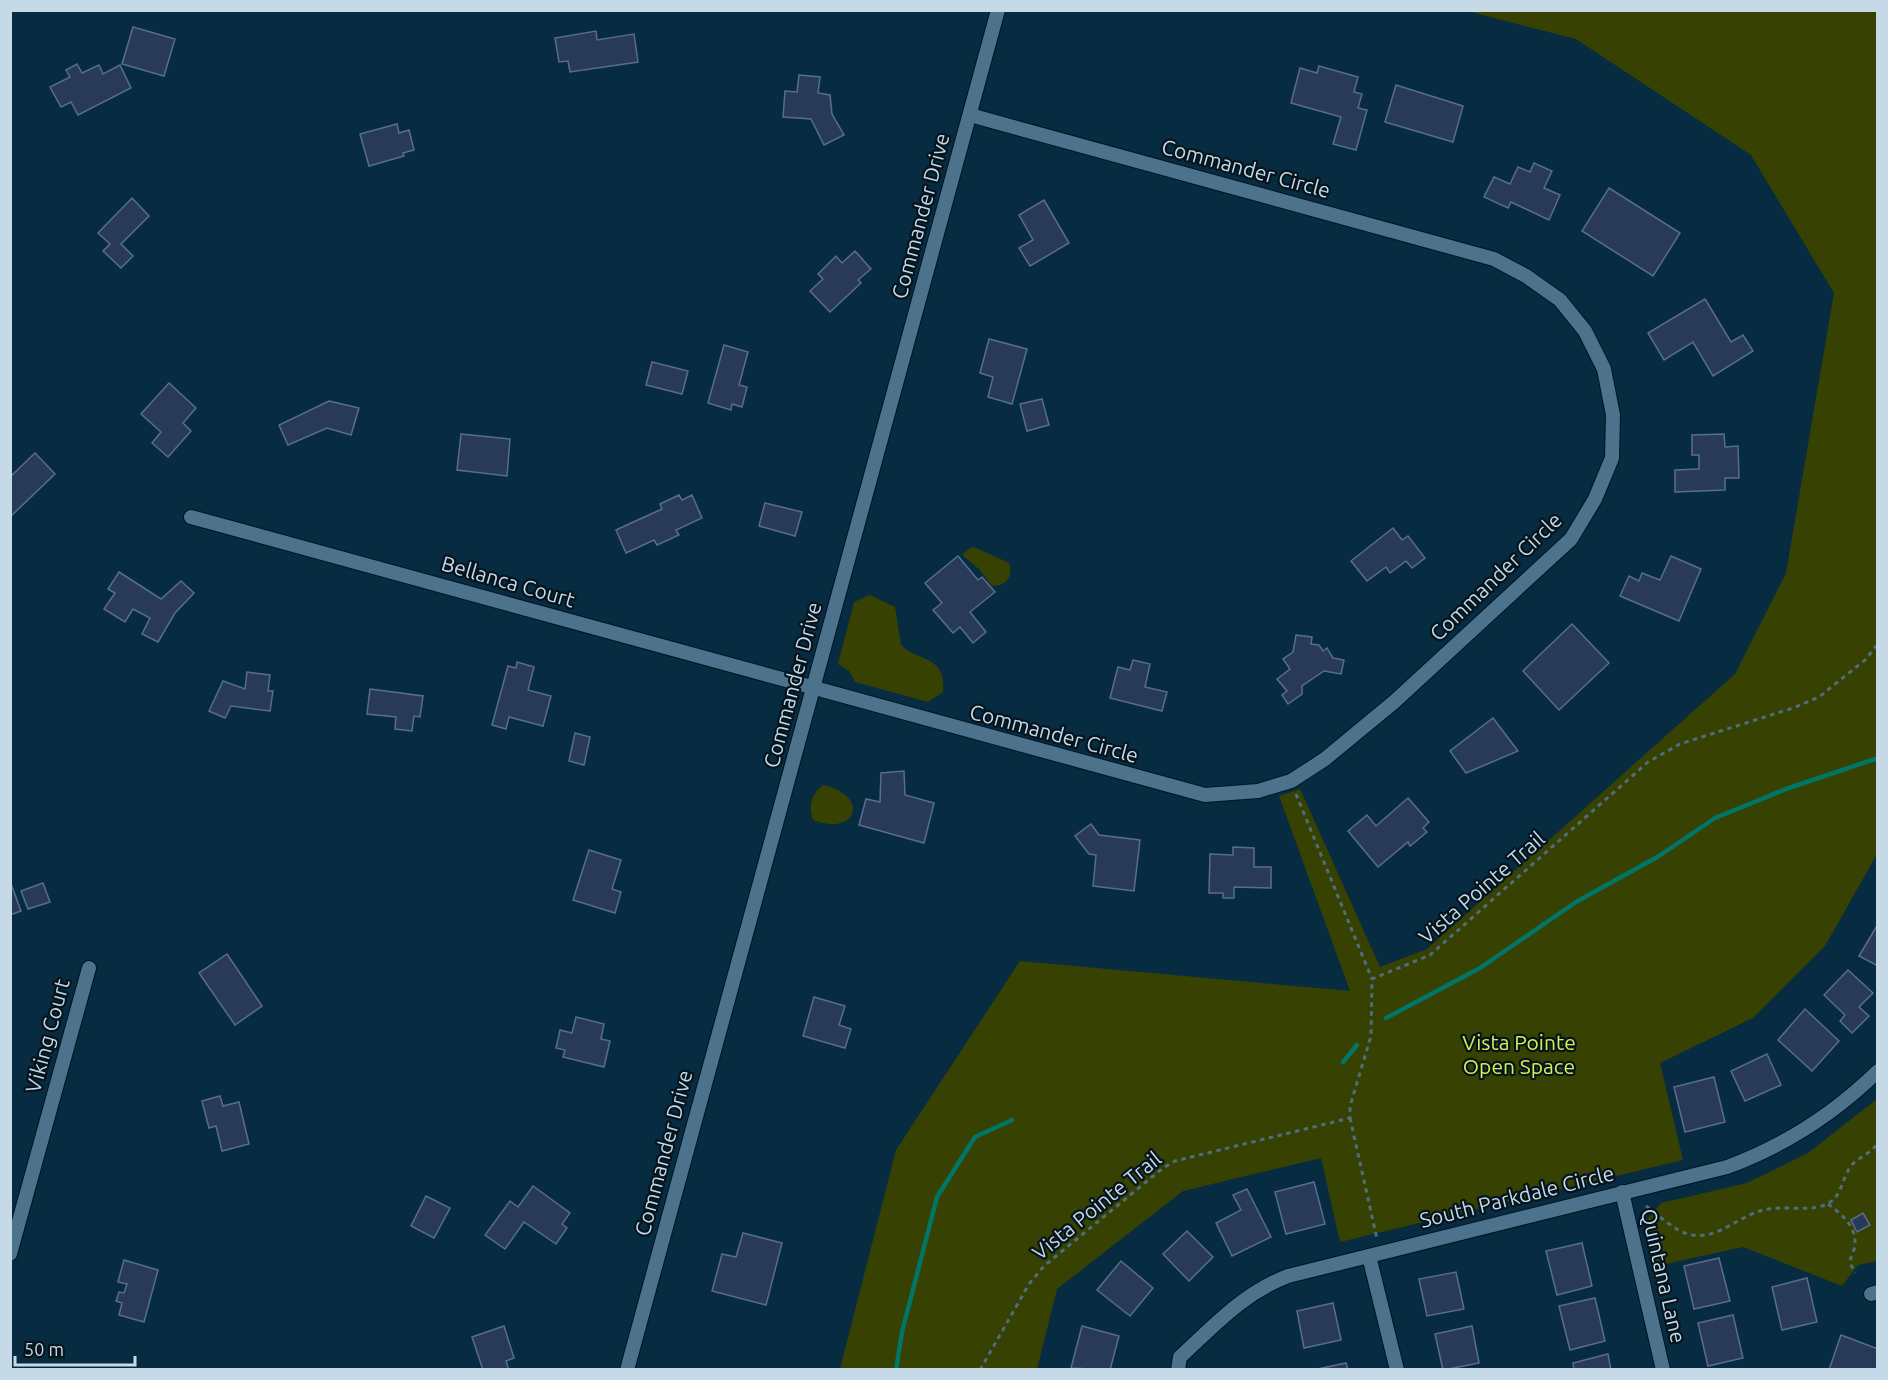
<svg xmlns="http://www.w3.org/2000/svg" width="1888" height="1380" font-family="Ubuntu,sans-serif">
  <rect width="100%" height="100%" fill="#072c42"/>
  <g fill="#374102">
    <polygon points="1467,11 1877,11 1877,854 1825,946 1753,1018 1660,1063 1683,1160 1340,1242 1321,1158 1183,1191 1057,1289 1037,1369 840,1369 896,1150 1020,961 1350,991 1279,796 1300,789 1380,967 1427,949 1735,674 1786,573 1834,293 1751,155 1576,39"/>
    <path d="M 974,547 L 1009,563 C 1014,576 1006,588 991,585 L 979,569 L 962,555 L 970,548 Z"/>
    <path d="M 870,595 L 895,607 L 901,645 C 918,662 947,655 943,692 L 928,702 L 855,682 L 849,671 L 838,664 L 854,602 Z"/>
    <path d="M 823,785 C 870,795 858,837 813,820 C 808,805 811,795 823,785 Z"/>
    <polygon points="1877,1099 1877,1261 1858,1265 1842,1286 1743,1247 1656,1266 1647,1220 1661,1203 1747,1183 1808,1153"/>
  </g>
  <g fill="none" stroke-linecap="round" stroke-linejoin="round">
    <g stroke="#017566" stroke-width="4.5">
      <polyline points="1386,1018 1480,968 1576,902 1659,856 1715,818 1786,789 1878,758"/>
      <polyline points="1343,1062 1357,1045"/>
      <polyline points="896,1370 902,1332 937,1197 975,1137 1012,1120"/>
    </g>
  </g>
  <g fill="#283a58" stroke="#586d8d" stroke-width="1.5">
    <polygon points="133,27 175,39 164,76 122,64"/>
    <polygon points="596,31 597,40 634,34 638,62 570,72 568,61 559,62 555,38"/>
    <polygon points="77,64 82,73 99,65 103,74 120,65 131,88 78,115 71,102 61,107 50,87 70,77 66,70"/>
    <polygon points="1319,66 1358,77 1354,92 1362,94 1358,108 1367,110 1356,150 1333,144 1341,117 1291,103 1300,68 1317,73"/>
    <polygon points="799,75 820,77 818,93 830,95 832,114 844,135 824,145 811,119 783,117 785,91 797,92"/>
    <polygon points="1396,85 1463,106 1453,142 1385,122"/>
    <polygon points="397,124 399,133 409,130 414,150 403,153 404,156 369,166 360,134"/>
    <polygon points="1534,163 1552,171 1544,188 1560,195 1549,220 1511,202 1508,208 1484,197 1494,177 1510,184 1518,167 1530,172"/>
    <polygon points="1609,188 1680,233 1653,276 1582,231"/>
    <polygon points="132,198 149,216 121,244 133,256 121,268 103,251 110,244 98,233"/>
    <polygon points="1044,200 1069,243 1030,266 1019,248 1033,240 1019,215"/>
    <polygon points="855,251 871,269 858,280 861,283 830,312 810,291 823,279 818,274 836,256 842,263"/>
    <polygon points="1705,299 1731,342 1743,335 1753,351 1713,376 1693,342 1664,360 1648,333"/>
    <polygon points="989,339 1027,349 1012,404 988,397 993,377 980,373"/>
    <polygon points="724,345 748,352 739,385 747,387 742,407 732,404 731,410 708,403"/>
    <polygon points="652,362 688,371 682,394 646,385"/>
    <polygon points="169,383 196,408 183,423 191,431 168,457 152,443 161,432 141,414"/>
    <polygon points="1042,399 1049,425 1027,431 1020,404"/>
    <polygon points="329,401 359,408 351,435 327,428 288,445 279,425"/>
    <polygon points="461,434 510,439 507,476 457,470"/>
    <polygon points="1724,434 1725,447 1738,446 1739,478 1725,478 1725,490 1675,492 1675,470 1699,469 1699,455 1692,455 1692,435"/>
    <polygon points="35,453 55,474 10,517 10,477"/>
    <polygon points="679,495 682,500 692,495 702,518 676,530 679,535 657,545 654,540 626,553 616,530 662,509 660,504"/>
    <polygon points="765,503 802,512 795,536 759,526"/>
    <polygon points="1393,528 1402,540 1408,536 1425,558 1412,568 1406,561 1390,573 1386,567 1367,581 1351,561"/>
    <polygon points="958,556 978,580 982,577 995,592 970,612 986,632 973,643 960,627 953,633 933,610 942,603 925,583"/>
    <polygon points="1671,556 1701,569 1679,621 1620,596 1629,576 1639,581 1642,573 1660,580"/>
    <polygon points="119,572 161,599 181,581 194,593 175,613 158,642 142,634 150,618 133,609 125,622 104,609 115,593 108,589"/>
    <polygon points="1572,624 1609,663 1559,710 1523,671"/>
    <polygon points="1296,635 1312,637 1311,644 1319,645 1323,651 1327,648 1333,658 1344,660 1341,674 1324,671 1302,686 1302,694 1288,704 1282,695 1287,691 1277,679 1290,669 1283,659 1293,652"/>
    <polygon points="1133,660 1150,664 1145,687 1167,692 1162,711 1110,698 1118,667 1130,670"/>
    <polygon points="517,662 534,667 528,690 551,696 543,726 509,717 506,729 492,725 508,666 516,668"/>
    <polygon points="247,672 270,675 268,691 273,691 270,711 231,706 225,718 209,711 223,681 245,689"/>
    <polygon points="370,689 423,696 420,717 414,716 412,731 395,729 396,717 367,714"/>
    <polygon points="1493,718 1518,751 1466,773 1450,751"/>
    <polygon points="575,733 590,737 584,765 569,761"/>
    <polygon points="904,771 905,795 934,803 924,843 859,825 866,799 880,802 881,773"/>
    <polygon points="1408,798 1429,822 1423,828 1427,832 1410,846 1408,842 1378,867 1348,831 1367,815 1376,826"/>
    <polygon points="1091,824 1099,835 1140,840 1134,891 1093,886 1096,855 1089,854 1075,836"/>
    <polygon points="1233,847 1254,848 1254,867 1271,867 1271,888 1234,887 1234,898 1223,898 1223,893 1209,893 1210,854 1233,855"/>
    <polygon points="589,850 621,860 612,889 621,892 615,913 573,900"/>
    <polygon points="10,881 21,911 10,915"/>
    <polygon points="43,883 50,902 28,909 21,891"/>
    <polygon points="1878,924 1878,966 1859,956"/>
    <polygon points="227,954 262,1006 235,1025 199,973"/>
    <polygon points="1848,970 1873,993 1859,1007 1869,1016 1852,1033 1840,1021 1845,1015 1824,995"/>
    <polygon points="814,997 845,1006 839,1025 851,1029 845,1048 803,1036"/>
    <polygon points="1805,1009 1839,1041 1812,1071 1778,1040"/>
    <polygon points="576,1017 604,1024 601,1039 610,1041 604,1067 563,1057 565,1050 556,1048 560,1030 572,1033"/>
    <polygon points="1767,1054 1781,1085 1745,1101 1731,1071"/>
    <polygon points="1714,1077 1725,1122 1685,1132 1674,1087"/>
    <polygon points="220,1096 223,1106 239,1102 249,1144 222,1151 216,1126 209,1128 202,1101"/>
    <polygon points="1314,1182 1325,1224 1286,1234 1275,1192"/>
    <polygon points="533,1186 570,1213 562,1224 567,1228 556,1244 524,1222 505,1249 485,1235 510,1201 518,1207"/>
    <polygon points="1247,1189 1271,1237 1232,1256 1216,1223 1241,1210 1233,1195"/>
    <polygon points="426,1196 450,1208 434,1238 411,1226"/>
    <polygon points="1863,1213 1870,1225 1857,1232 1851,1220"/>
    <polygon points="1187,1231 1213,1257 1189,1281 1163,1254"/>
    <polygon points="743,1233 782,1243 766,1305 712,1291 722,1254 736,1257"/>
    <polygon points="1582,1243 1592,1286 1557,1295 1546,1251"/>
    <polygon points="1719,1258 1730,1301 1694,1309 1684,1266"/>
    <polygon points="124,1260 158,1270 144,1322 119,1315 122,1303 116,1301 119,1292 124,1293 127,1284 118,1282"/>
    <polygon points="1121,1261 1153,1288 1130,1316 1097,1290"/>
    <polygon points="1456,1272 1464,1309 1427,1316 1419,1279"/>
    <polygon points="1807,1278 1817,1322 1782,1330 1772,1287"/>
    <polygon points="1595,1298 1605,1341 1570,1350 1559,1306"/>
    <polygon points="1333,1303 1341,1340 1304,1348 1297,1311"/>
    <polygon points="1733,1315 1743,1358 1708,1366 1698,1323"/>
    <polygon points="504,1326 514,1358 506,1361 509,1370 483,1370 472,1337"/>
    <polygon points="1082,1326 1119,1336 1110,1370 1071,1368"/>
    <polygon points="1472,1326 1479,1363 1443,1370 1435,1334"/>
    <polygon points="1841,1335 1878,1349 1878,1370 1829,1370"/>
    <polygon points="1608,1354 1611,1370 1574,1370 1573,1363"/>
    <polygon points="1346,1363 1348,1370 1313,1370"/>
  </g>
  <g fill="none" stroke-linecap="round" stroke-linejoin="round">
    <defs>
      <g id="street">
        <polyline points="191,517 1205,795 1258,791 1291,781 1325,759 1394,702 1571,539 1595,499 1612,458 1613,415 1604,369 1585,331 1560,300 1526,276 1494,259 970,115"/>
        <polyline points="1622,1192 1663,1370"/>
        <polyline points="10,1254 89,968"/>
        <polyline points="1369,1256 1397,1370"/>
        <polyline points="1871,1294 1878,1292"/>
        <polyline points="627,1370 998,10"/>
        <path d="M 1178,1370 L 1180,1357 C 1215,1325 1242,1294 1288,1276 L 1727,1167 C 1784,1146 1834,1114 1878,1071"/>
      </g>
    </defs>
    <use href="#street" stroke="#001424" stroke-width="16"/>
    <g stroke="#4f6d80" stroke-width="3" stroke-dasharray="4.5 4.5" stroke-linecap="butt">
      <polyline points="1296,794 1372,979"/>
      <polyline points="1350,1118 1377,1239"/>
      <path d="M 1828,1204 C 1841,1214 1856,1225 1855,1244 C 1855,1251 1850,1256 1850,1263 L 1855,1273"/>
      <path d="M 1646,1206 C 1660,1216 1675,1232 1692,1235 C 1717,1239 1737,1218 1760,1211 C 1781,1204 1809,1213 1827,1204 C 1842,1197 1842,1178 1851,1166 C 1859,1156 1872,1154 1878,1142"/>
      <polyline points="980,1370 1029,1284 1044,1266 1163,1168 1175,1161 1350,1118 1350,1106 1371,1036 1372,979 1430,955 1648,762 1680,744 1793,708 1819,697 1865,660 1878,644"/>
    </g>
    <use href="#street" stroke="#4d728b" stroke-width="14"/>
  </g>
  <g text-anchor="middle" stroke-width="4.5" stroke-linejoin="round" paint-order="stroke">
    <g font-size="21" fill="#c5d9e7" stroke="#05141d">
      <text transform="translate(1246 169) rotate(15)" y="7">Commander Circle</text>
      <text transform="translate(921 216) rotate(-75)" y="7">Commander Drive</text>
      <text transform="translate(1496 577) rotate(-44)" y="7">Commander Circle</text>
      <text transform="translate(508 582) rotate(16)" y="7">Bellanca Court</text>
      <text transform="translate(793 685) rotate(-75)" y="7">Commander Drive</text>
      <text transform="translate(1054 734) rotate(15)" y="7">Commander Circle</text>
      <text transform="translate(1482 888) rotate(-41)" y="7">Vista Pointe Trail</text>
      <text transform="translate(48 1036) rotate(-75)" y="7">Viking Court</text>
      <text transform="translate(664 1153) rotate(-75)" y="7">Commander Drive</text>
      <text transform="translate(1517 1197) rotate(-14)" y="7">South Parkdale Circle</text>
      <text transform="translate(1097 1206) rotate(-39)" y="7">Vista Pointe Trail</text>
      <text transform="translate(1663 1276) rotate(77)" y="7">Quintana Lane</text>
    </g>
    <g font-size="21" fill="#d3f152" stroke="#05141d">
      <text x="1519" y="1050">Vista Pointe<tspan x="1519" dy="24">Open Space</tspan></text>
    </g>
  </g>
  <rect width="1888" height="1380" fill="none" stroke="#c5d9e7" stroke-width="24"/>
  <path d="M15 1356v9h120v-9" fill="none" stroke="#c5d9e7" stroke-width="3"/>
  <text x="24" y="1356" font-size="18" fill="#c5d9e7" stroke="#05141d" stroke-width="4.5" paint-order="stroke">50 m</text>
</svg>
